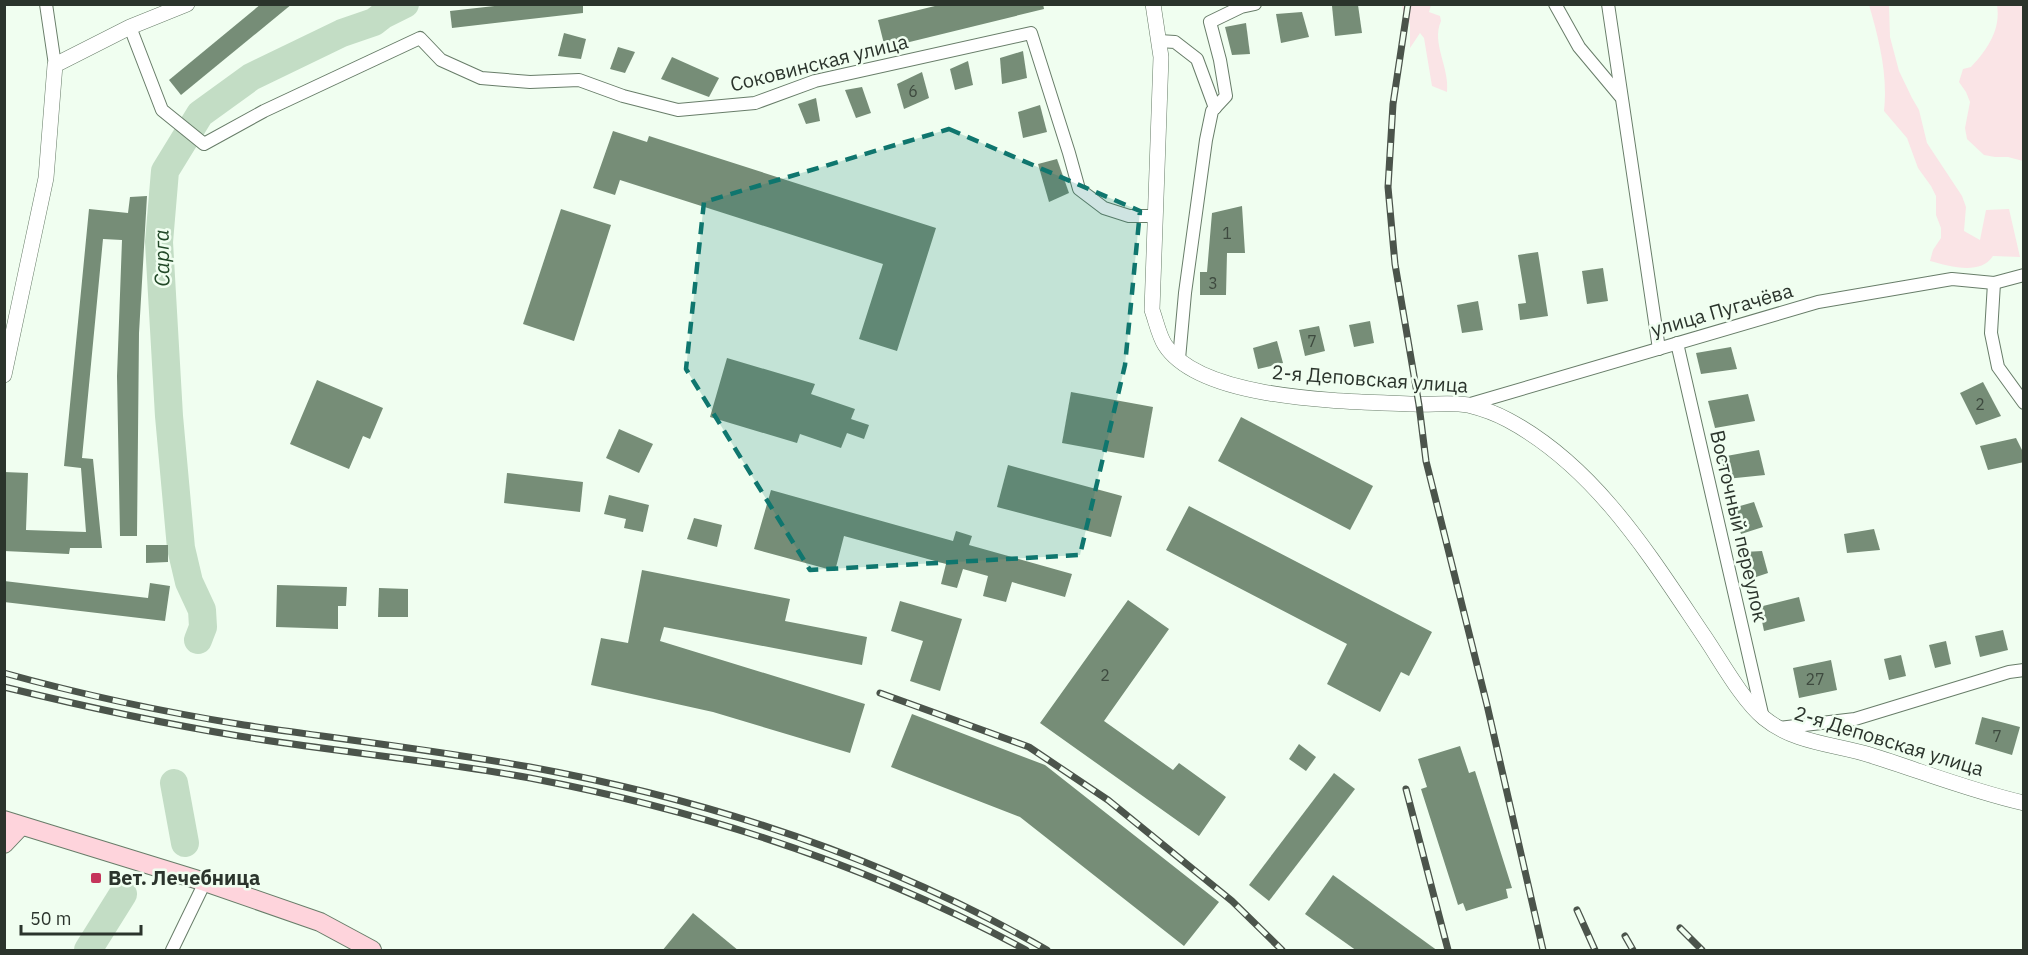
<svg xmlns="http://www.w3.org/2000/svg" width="2028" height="955" font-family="'IBM Plex Sans',sans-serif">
  <rect width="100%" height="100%" fill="#f0fef0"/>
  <g fill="#fae4e6">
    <path d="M 1402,5 L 1431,5 L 1429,12 L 1440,16 L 1441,21 C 1431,43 1450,68 1447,92 L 1432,86 L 1424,38 L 1420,33 L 1410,48 L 1410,24 L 1403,11 Z"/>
    <path d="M 1869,5 L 1889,5 L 1890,37 L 1899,71 L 1912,98 L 1919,110 L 1927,143 L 1962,196 L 1966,207 L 1964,231 L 1980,240 L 1986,210 L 2009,209 L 2020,257 L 1993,256 C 1980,276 1949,266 1930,261 L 1933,250 L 1941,238 L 1941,228 L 1936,215 L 1936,196 L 1931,186 L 1918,168 L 1907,138 L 1884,111 C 1888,75 1879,39 1869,5 Z"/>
    <path d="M 1997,5 L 2023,5 L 2023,161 L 2008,157 L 1995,157 L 1984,155 L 1967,139 L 1965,128 L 1970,102 L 1966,92 L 1959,82 L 1963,69 L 1971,67 C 1988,49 2001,29 1997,5 Z"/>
  </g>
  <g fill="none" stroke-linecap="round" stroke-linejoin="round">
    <g stroke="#c3ddc5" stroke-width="28">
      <polyline points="198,640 203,627 202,610 189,582 181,548 169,416 159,242 165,171 200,114 251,77 342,33 374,22 383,15 405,4"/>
      <polyline points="174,783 185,843"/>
      <polyline points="88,950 123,894"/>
    </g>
  </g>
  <g fill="#768d77">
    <polygon points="261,4 292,4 181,95 169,80"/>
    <polygon points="512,4 583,4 583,13 452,28 450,11"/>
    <polygon points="943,4 1043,4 1044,9 885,48 878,20"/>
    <polygon points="1358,5 1362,33 1335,36 1332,6"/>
    <polygon points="1302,12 1309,37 1281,43 1276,14"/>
    <polygon points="1246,23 1250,54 1232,55 1225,27"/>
    <polygon points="564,33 586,39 581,59 558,56"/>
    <polygon points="618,47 635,52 625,73 610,69"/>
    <polygon points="1023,51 1027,78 1002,84 1000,58"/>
    <polygon points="672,57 719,78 709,97 661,79"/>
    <polygon points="968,61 973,85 955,90 950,69"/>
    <polygon points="922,72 929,98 904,109 897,84"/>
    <polygon points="862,87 871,113 856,118 845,90"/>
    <polygon points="816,98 820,121 806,124 798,104"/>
    <polygon points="1040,105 1047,132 1023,138 1018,112"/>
    <polygon points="613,131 647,142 649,136 936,228 897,351 859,339 883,264 620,180 615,195 593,188"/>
    <polygon points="1057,159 1069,193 1049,202 1038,164"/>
    <polygon points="147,196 139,333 137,536 120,536 117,376 122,240 103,239 82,458 93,459 102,548 70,548 69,554 4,551 4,472 28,473 26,530 86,532 81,468 64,466 89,209 128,213 130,197"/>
    <polygon points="1242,206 1245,253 1227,253 1226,295 1200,295 1200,272 1207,272 1212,213"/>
    <polygon points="561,209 611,225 574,341 523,324"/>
    <polygon points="1538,252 1548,316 1520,320 1518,304 1526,303 1518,255"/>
    <polygon points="1603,268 1608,301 1587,304 1582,271"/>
    <polygon points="1478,301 1483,330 1462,333 1457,305"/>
    <polygon points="1370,321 1374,343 1354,347 1349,325"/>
    <polygon points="1319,326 1325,351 1305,356 1299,330"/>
    <polygon points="1277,341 1283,363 1258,369 1253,348"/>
    <polygon points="1731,347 1737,369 1701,374 1696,353"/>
    <polygon points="727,358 815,384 811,394 855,409 851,419 869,425 864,439 847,433 841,448 800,434 797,443 710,417"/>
    <polygon points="317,380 383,408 370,439 363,436 349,469 290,444"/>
    <polygon points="1983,382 2001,416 1976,425 1960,393"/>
    <polygon points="1071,392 1153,407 1144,458 1062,443"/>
    <polygon points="1748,394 1755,421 1715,428 1708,401"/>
    <polygon points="1241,417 1373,486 1350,530 1218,461"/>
    <polygon points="619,429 653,444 639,473 606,458"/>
    <polygon points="2016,438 2024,454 2024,462 1988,470 1980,446"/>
    <polygon points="1759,450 1765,475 1726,479 1721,457"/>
    <polygon points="1008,465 1122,496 1111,537 997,507"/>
    <polygon points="507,473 583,482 580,512 504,503"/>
    <polygon points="771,490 953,541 956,531 972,536 969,545 1072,574 1065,597 1012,582 1006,602 983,596 988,576 963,569 957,588 941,584 946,564 844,536 835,571 754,549"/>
    <polygon points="609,495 649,505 643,532 624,528 626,519 604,514"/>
    <polygon points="1754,502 1763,527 1741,534 1733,508"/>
    <polygon points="1189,506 1432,632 1409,676 1401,672 1380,712 1327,684 1347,644 1166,550"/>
    <polygon points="694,518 722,525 717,547 687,539"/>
    <polygon points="1874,529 1880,550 1847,553 1844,534"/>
    <polygon points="146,545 168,545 168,562 146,563"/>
    <polygon points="1762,551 1768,573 1750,579 1744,552"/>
    <polygon points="642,570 790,599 785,621 867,637 862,665 664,627 660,641 865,704 850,753 713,712 591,685 601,638 628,643"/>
    <polygon points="4,581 148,598 150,583 170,586 165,621 4,602"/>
    <polygon points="277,585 347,587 346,606 338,606 338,629 276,627"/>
    <polygon points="379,588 408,589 408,617 378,617"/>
    <polygon points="1799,597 1805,621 1764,631 1759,607"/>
    <polygon points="1128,600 1169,629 1104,721 1173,770 1179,763 1226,797 1199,836 1040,723"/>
    <polygon points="900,601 962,619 940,691 910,681 923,641 891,631"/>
    <polygon points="2003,630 2008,650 1980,657 1975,636"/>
    <polygon points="1946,641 1951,664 1935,668 1929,645"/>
    <polygon points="1901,655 1906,676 1889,680 1884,659"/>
    <polygon points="1831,660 1837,690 1799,698 1793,668"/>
    <polygon points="912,714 1045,765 1219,902 1184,946 1020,817 891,767"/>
    <polygon points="1982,717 2020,727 2012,755 1975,744"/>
    <polygon points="1299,744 1316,757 1306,771 1289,759"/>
    <polygon points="1460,746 1469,773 1475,771 1512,888 1506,889 1508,898 1466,911 1463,903 1458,905 1421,789 1427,787 1418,759"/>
    <polygon points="1334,773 1355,789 1269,901 1249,885"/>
    <polygon points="1333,875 1438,951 1357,951 1305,914"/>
    <polygon points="693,913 739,951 662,951"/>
  </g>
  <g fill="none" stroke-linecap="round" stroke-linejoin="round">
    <defs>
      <g id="minor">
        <polyline points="46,4 55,65"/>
        <polyline points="1555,4 1579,47 1620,96"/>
        <polyline points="1608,4 1659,349"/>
        <polyline points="130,27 162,110 204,144 264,111 420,38 441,60 481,78 530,82 579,80 623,96 678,110 755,103 815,81 1031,33 1069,153 1079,189 1104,208 1129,216 1155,216"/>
        <polyline points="1159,41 1175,42 1197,59 1215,108"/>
        <polyline points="1994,283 1991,333 1998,367 2024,403"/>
        <polyline points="1677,343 1763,718"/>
        <polyline points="1179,359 1185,293 1206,140 1212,111 1226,96 1220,60 1210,22 1241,7 1255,4"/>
        <polyline points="1467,405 1818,302 1952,279 1994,283 2024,275"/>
        <polyline points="1779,728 1855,719 2009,672 2024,670"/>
        <polyline points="172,950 205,882"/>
      </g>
      <g id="tertiary">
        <path d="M 1153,4 L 1161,57 L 1152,310 C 1156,321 1159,336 1165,345 C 1202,402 1351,401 1414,404 C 1431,405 1451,402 1468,405 C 1480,408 1497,414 1508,420 C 1596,467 1650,556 1704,636 C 1721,661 1742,700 1764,718 C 1794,743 1834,744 1870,755 C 1921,771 1971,791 2024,803"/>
        <polyline points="4,375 46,178 55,65 130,27 187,4"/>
      </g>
      <g id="secondary">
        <polyline points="4,820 205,882 320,922 372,950"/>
        <polyline points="4,844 21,826"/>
      </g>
    </defs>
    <use href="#minor" stroke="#687d69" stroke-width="14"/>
    <use href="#tertiary" stroke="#687d69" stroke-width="16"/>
    <use href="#secondary" stroke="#687d69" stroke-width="20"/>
    <use href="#minor" stroke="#fff" stroke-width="12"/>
    <use href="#tertiary" stroke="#fff" stroke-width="15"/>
    <use href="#secondary" stroke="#fed4dc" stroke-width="18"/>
    <defs>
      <g id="rail">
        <polyline points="1408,4 1393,104 1388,187 1395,264 1419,405 1426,461 1487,705 1543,950"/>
        <path d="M 4,673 C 83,695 164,712 244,725 C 340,739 435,750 530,767 C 710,800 888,859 1047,950"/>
        <path d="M 4,687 C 82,706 160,723 239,736 C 336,752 433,760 530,778 C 703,811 871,866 1026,950"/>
        <polyline points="880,693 1029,747 1108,800 1232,901 1282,950"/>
        <polyline points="1406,789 1448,950"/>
        <polyline points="1577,910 1595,950"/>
        <polyline points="1680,928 1702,950"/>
        <polyline points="1625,936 1633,950"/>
      </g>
    </defs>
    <use href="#rail" stroke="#4b544b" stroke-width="7"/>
    <use href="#rail" stroke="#f0fef0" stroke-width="4.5" stroke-dasharray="14" stroke-linecap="butt"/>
  </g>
  <path fill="#0f766e" fill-opacity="0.2" stroke="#0f766e" stroke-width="4.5" stroke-dasharray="12 8" stroke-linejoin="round" d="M 949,129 L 1140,211 L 1125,365 L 1080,555 L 810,570 L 686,369 L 704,202 Z"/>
  <rect fill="#c5355b" stroke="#f0fef0" stroke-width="2" x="90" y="872" width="12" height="12" rx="3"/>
  <g text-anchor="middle" stroke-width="5" stroke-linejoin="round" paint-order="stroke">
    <g font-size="16" fill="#3e4a3f">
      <text x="913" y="97">6</text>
      <text x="1227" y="239">1</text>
      <text x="1213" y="289">3</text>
      <text x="1312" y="347">7</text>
      <text x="1980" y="410">2</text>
      <text x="1105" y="681">2</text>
      <text x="1815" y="685">27</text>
      <text x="1997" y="742">7</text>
    </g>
    <g font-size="20" fill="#2b342c" stroke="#f0fef0">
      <text transform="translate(819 63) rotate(-14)" y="7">Соковинская улица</text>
      <text transform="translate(1722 310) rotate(-16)" y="7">улица Пугачёва</text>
      <text transform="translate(1370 379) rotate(4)" y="7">2-я Деповская улица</text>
      <text transform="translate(1739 526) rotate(77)" y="7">Восточный переулок</text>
      <text transform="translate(1889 741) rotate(17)" y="7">2-я Деповская улица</text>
    </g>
    <g font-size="20" font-weight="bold" fill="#2b342c" stroke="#f0fef0" text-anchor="start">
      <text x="108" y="885">Вет. Лечебница</text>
    </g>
    <g font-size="21" font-style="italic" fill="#214827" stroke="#f0fef0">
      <text transform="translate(162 258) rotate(-91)" y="7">Сарга</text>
    </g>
  </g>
  <rect width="2028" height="955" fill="none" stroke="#2b342c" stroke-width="12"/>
  <path d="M21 925v9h120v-9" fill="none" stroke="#2b342c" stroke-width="3"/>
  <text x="30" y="925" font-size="18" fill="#2b342c" stroke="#f0fef0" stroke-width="4.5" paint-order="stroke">50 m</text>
</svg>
